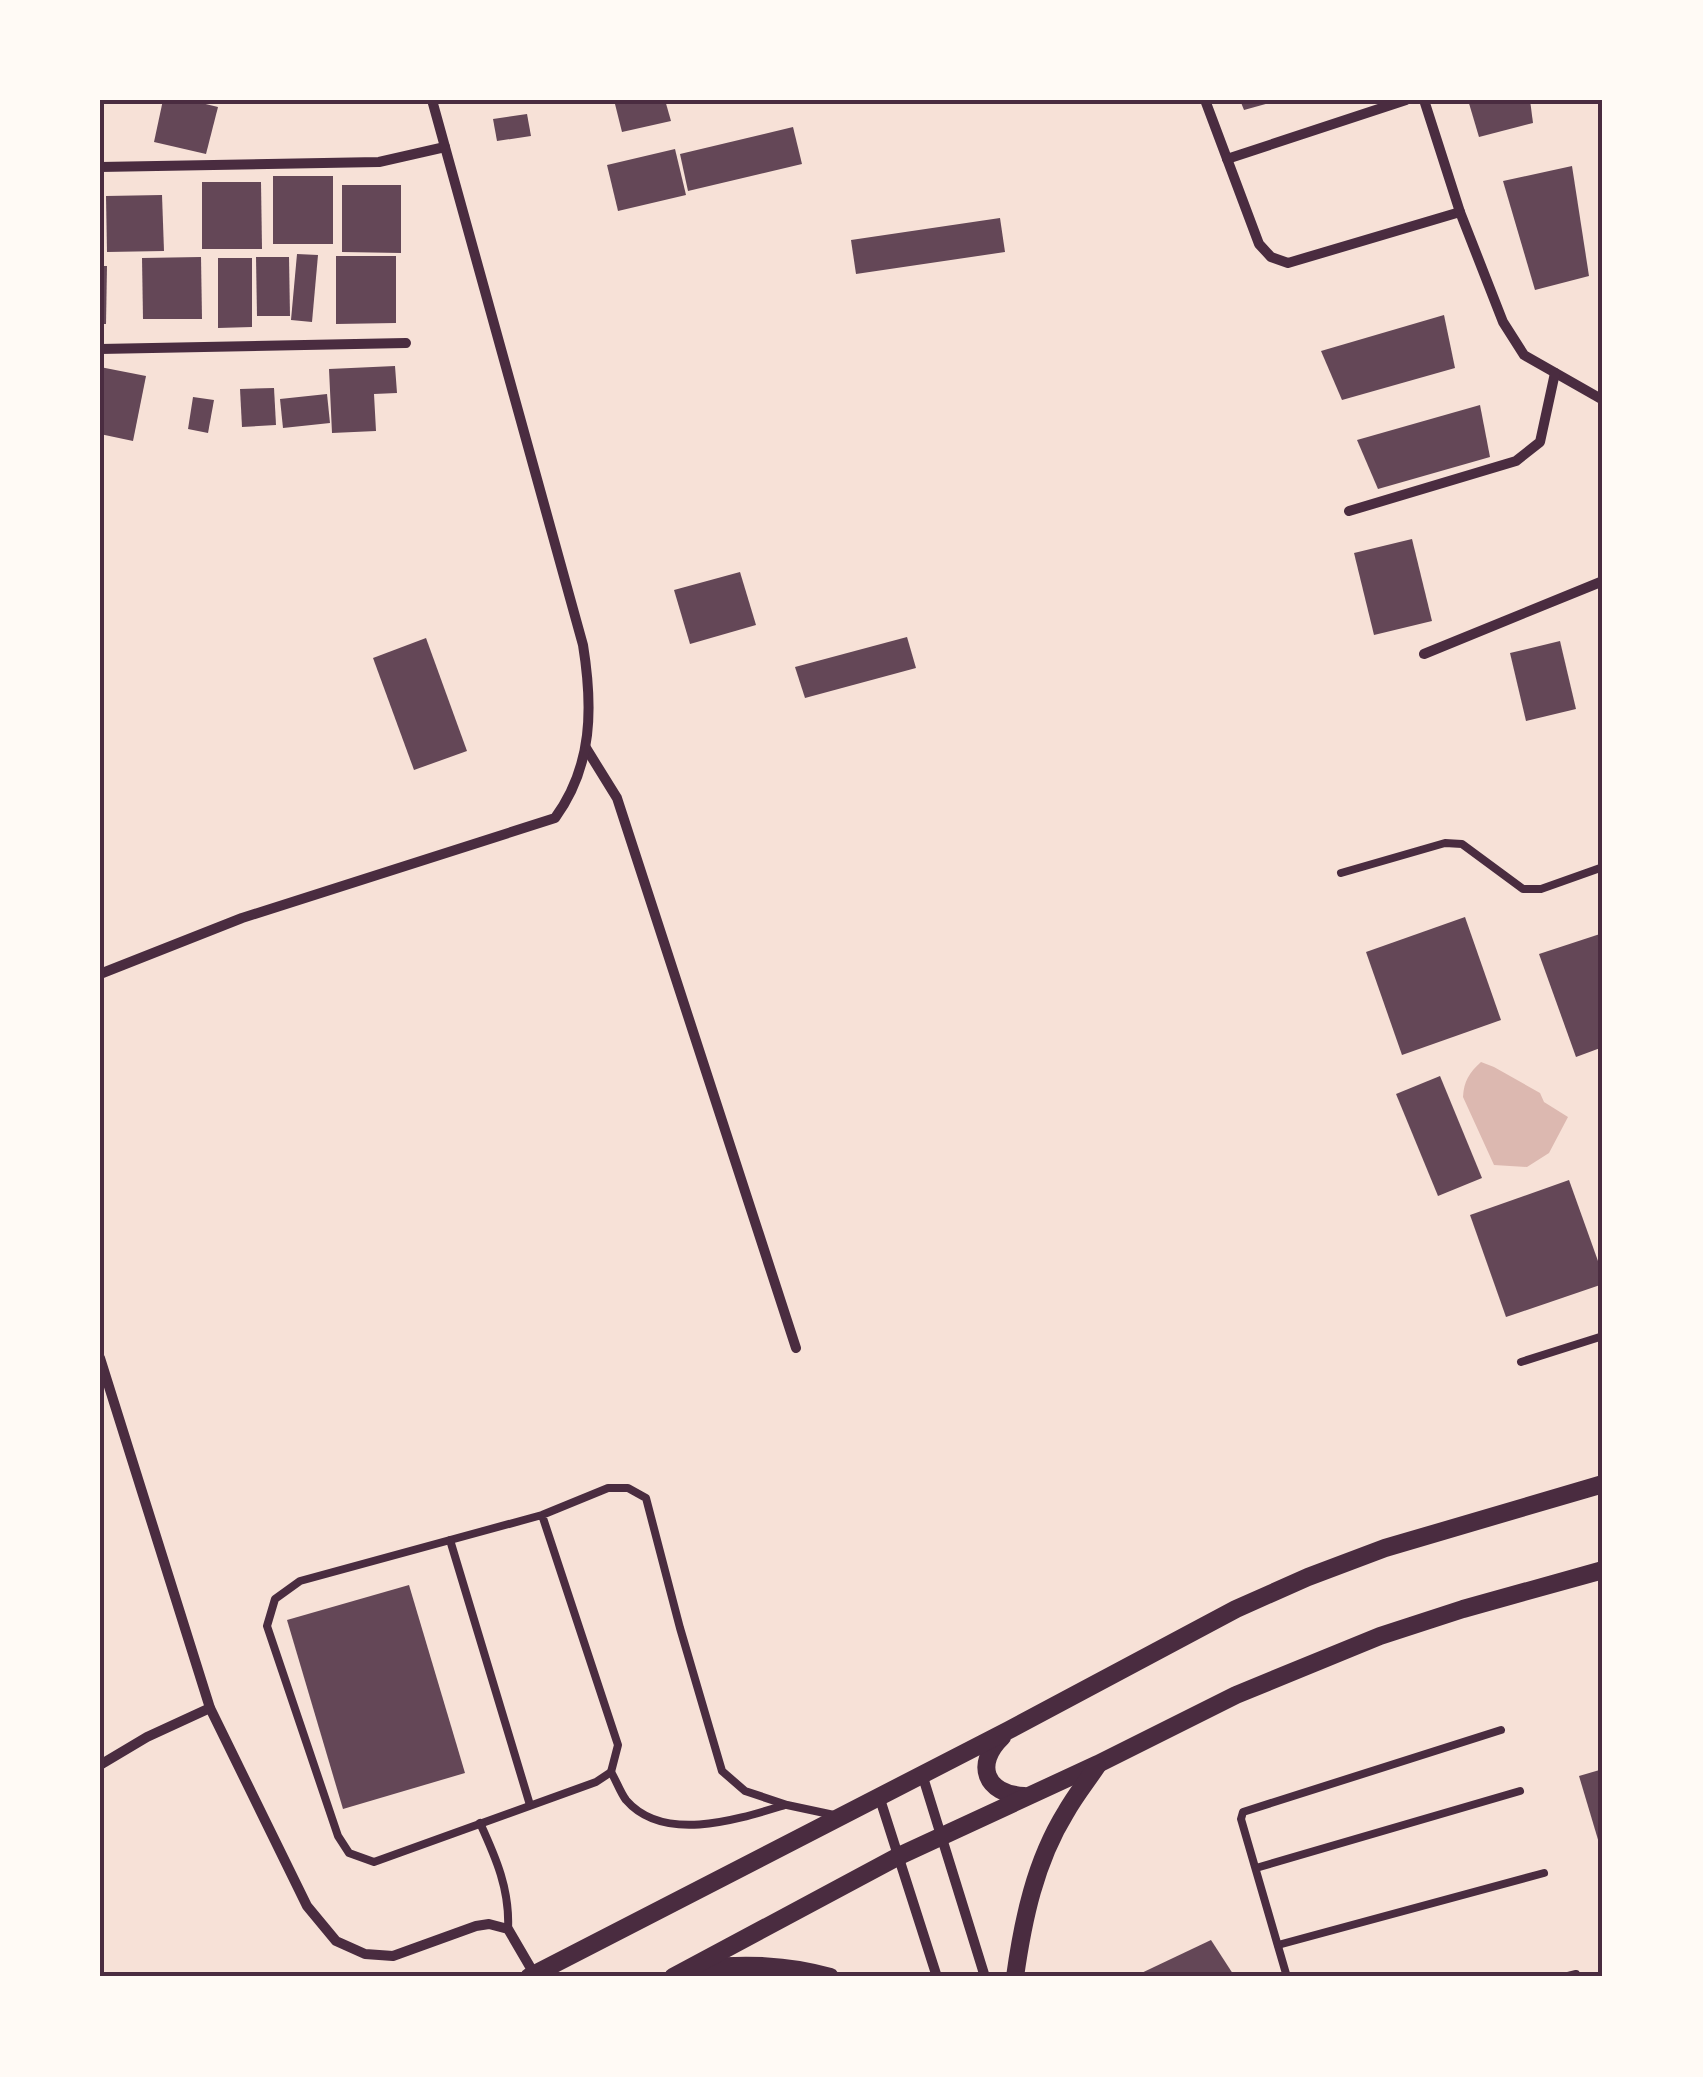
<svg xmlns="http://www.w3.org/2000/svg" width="1703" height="2077" font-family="Montserrat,sans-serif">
  <rect width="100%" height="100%" fill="#f7e1d7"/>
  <path fill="#dcb8b0" d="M 1481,1062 L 1494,1067 L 1540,1093 L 1544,1102 L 1568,1117 L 1549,1153 L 1527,1167 L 1494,1165 L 1463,1097 C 1464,1081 1469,1073 1481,1062 Z"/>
  <g fill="#644757">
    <polygon points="163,100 189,100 218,107 206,154 154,142"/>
    <polygon points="614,100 665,100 671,121 622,132"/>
    <polygon points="1240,100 1276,100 1276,101 1244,110"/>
    <polygon points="1468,100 1530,100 1533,123 1479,137"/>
    <polygon points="527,114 531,136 497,141 493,119"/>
    <polygon points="793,127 802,164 688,191 680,154"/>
    <polygon points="675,149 686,195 618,211 607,165"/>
    <polygon points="1572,166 1589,276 1535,290 1503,181"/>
    <rect x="273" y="176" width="60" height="68"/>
    <polygon points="202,182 261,182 262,249 202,249"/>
    <polygon points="342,185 401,185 401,253 342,252"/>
    <polygon points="162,195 164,251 107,252 106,196"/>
    <polygon points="1000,218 1005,252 856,274 851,240"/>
    <polygon points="297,254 318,255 312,322 291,320"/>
    <polygon points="336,256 396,256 396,323 336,324"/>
    <polygon points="201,257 202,319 143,319 142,258"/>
    <polygon points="256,257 289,257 290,316 257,316"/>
    <polygon points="218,258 252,258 252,327 218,328"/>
    <polygon points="100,266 107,266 106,324 100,324"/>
    <polygon points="1444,315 1455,368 1342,400 1321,351"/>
    <polygon points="395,366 397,393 374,394 376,431 332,433 329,369"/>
    <polygon points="100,367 146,376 133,441 100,434"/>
    <polygon points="274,388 276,425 242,427 240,389"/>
    <polygon points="327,394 330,423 283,428 280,399"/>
    <polygon points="193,397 214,400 208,433 188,429"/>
    <polygon points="1480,405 1490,457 1378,489 1357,440"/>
    <polygon points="1412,539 1432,621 1374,635 1354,553"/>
    <polygon points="740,572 756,625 690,644 674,590"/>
    <polygon points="907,637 916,668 805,698 795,667"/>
    <polygon points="426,638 467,751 414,770 373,658"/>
    <polygon points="1560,641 1576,709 1526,721 1510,653"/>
    <polygon points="1465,917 1501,1020 1402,1055 1366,952"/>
    <polygon points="1603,933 1603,1047 1576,1057 1539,954"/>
    <polygon points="1440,1076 1482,1178 1438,1196 1396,1094"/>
    <polygon points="1569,1180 1603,1275 1603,1284 1506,1317 1470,1215"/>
    <polygon points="409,1585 465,1773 343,1809 287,1620"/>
    <polygon points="1603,1769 1603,1852 1602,1853 1579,1776"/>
    <polygon points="1211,1940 1235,1977 1133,1977"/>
  </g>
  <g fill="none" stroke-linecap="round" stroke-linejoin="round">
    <g stroke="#4a2c40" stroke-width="8">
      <polyline points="1341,873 1445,843 1462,844 1523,889 1541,889 1603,867"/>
      <polyline points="1521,1362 1603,1336"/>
      <polyline points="542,1515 618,1745 611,1772 596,1782 374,1862 349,1853 338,1836 267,1626 275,1599 300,1581 542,1515 608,1488 628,1488 646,1498 680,1628 722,1771 745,1791 787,1805 834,1815"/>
      <polyline points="450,1540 530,1805"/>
      <path d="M 611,1772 C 616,1780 620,1792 626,1800 C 664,1844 739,1819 785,1805"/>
      <path d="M 480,1823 C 496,1858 510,1890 508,1929"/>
      <polyline points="1256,1868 1520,1791"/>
      <polyline points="1278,1945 1544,1873"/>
      <polyline points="1287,1977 1241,1819 1243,1812 1501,1730"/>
      <polyline points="1564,1977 1576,1974"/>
    </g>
    <g stroke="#4a2c40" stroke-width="10">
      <polyline points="1205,100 1259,244 1271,257 1288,263 1460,212"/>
      <polyline points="1424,100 1460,212 1503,322 1524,355 1603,400"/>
      <polyline points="1227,159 1406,100"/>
      <polyline points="100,167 379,162 445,147"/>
      <polyline points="100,349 406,343"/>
      <polyline points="1349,511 1516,461 1540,442 1555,373"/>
      <polyline points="1424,654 1603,581"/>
      <polyline points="586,748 617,798 796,1348"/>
      <path d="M 100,974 L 242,918 L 555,818 C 593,766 593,707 583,645 L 432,100"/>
      <polyline points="100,1358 210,1708 307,1906 336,1941 365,1954 393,1956 476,1926 489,1924 508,1929 536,1977"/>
      <polyline points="100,1765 147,1737 210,1708"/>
      <polyline points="922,1774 985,1977"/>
      <polyline points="879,1796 937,1977"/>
    </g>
    <g stroke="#4a2c40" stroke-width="18">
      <path d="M 1002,1737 C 974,1764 985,1794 1024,1796"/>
      <path d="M 698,1968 C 743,1964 786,1964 830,1977"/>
      <polyline points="529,1977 1009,1730 1236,1609 1308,1577 1385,1548 1603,1484"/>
      <polyline points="673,1977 899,1856 1098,1764 1236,1695 1380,1636 1463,1609 1603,1570"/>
      <path d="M 1015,1977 C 1023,1920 1035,1862 1066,1812 C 1075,1796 1087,1781 1097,1766"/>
    </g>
  </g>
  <rect width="1703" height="2077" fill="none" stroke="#fffaf5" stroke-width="205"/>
  <rect x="102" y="102" width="1498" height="1872" fill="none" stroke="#4a2c40" stroke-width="4"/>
</svg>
